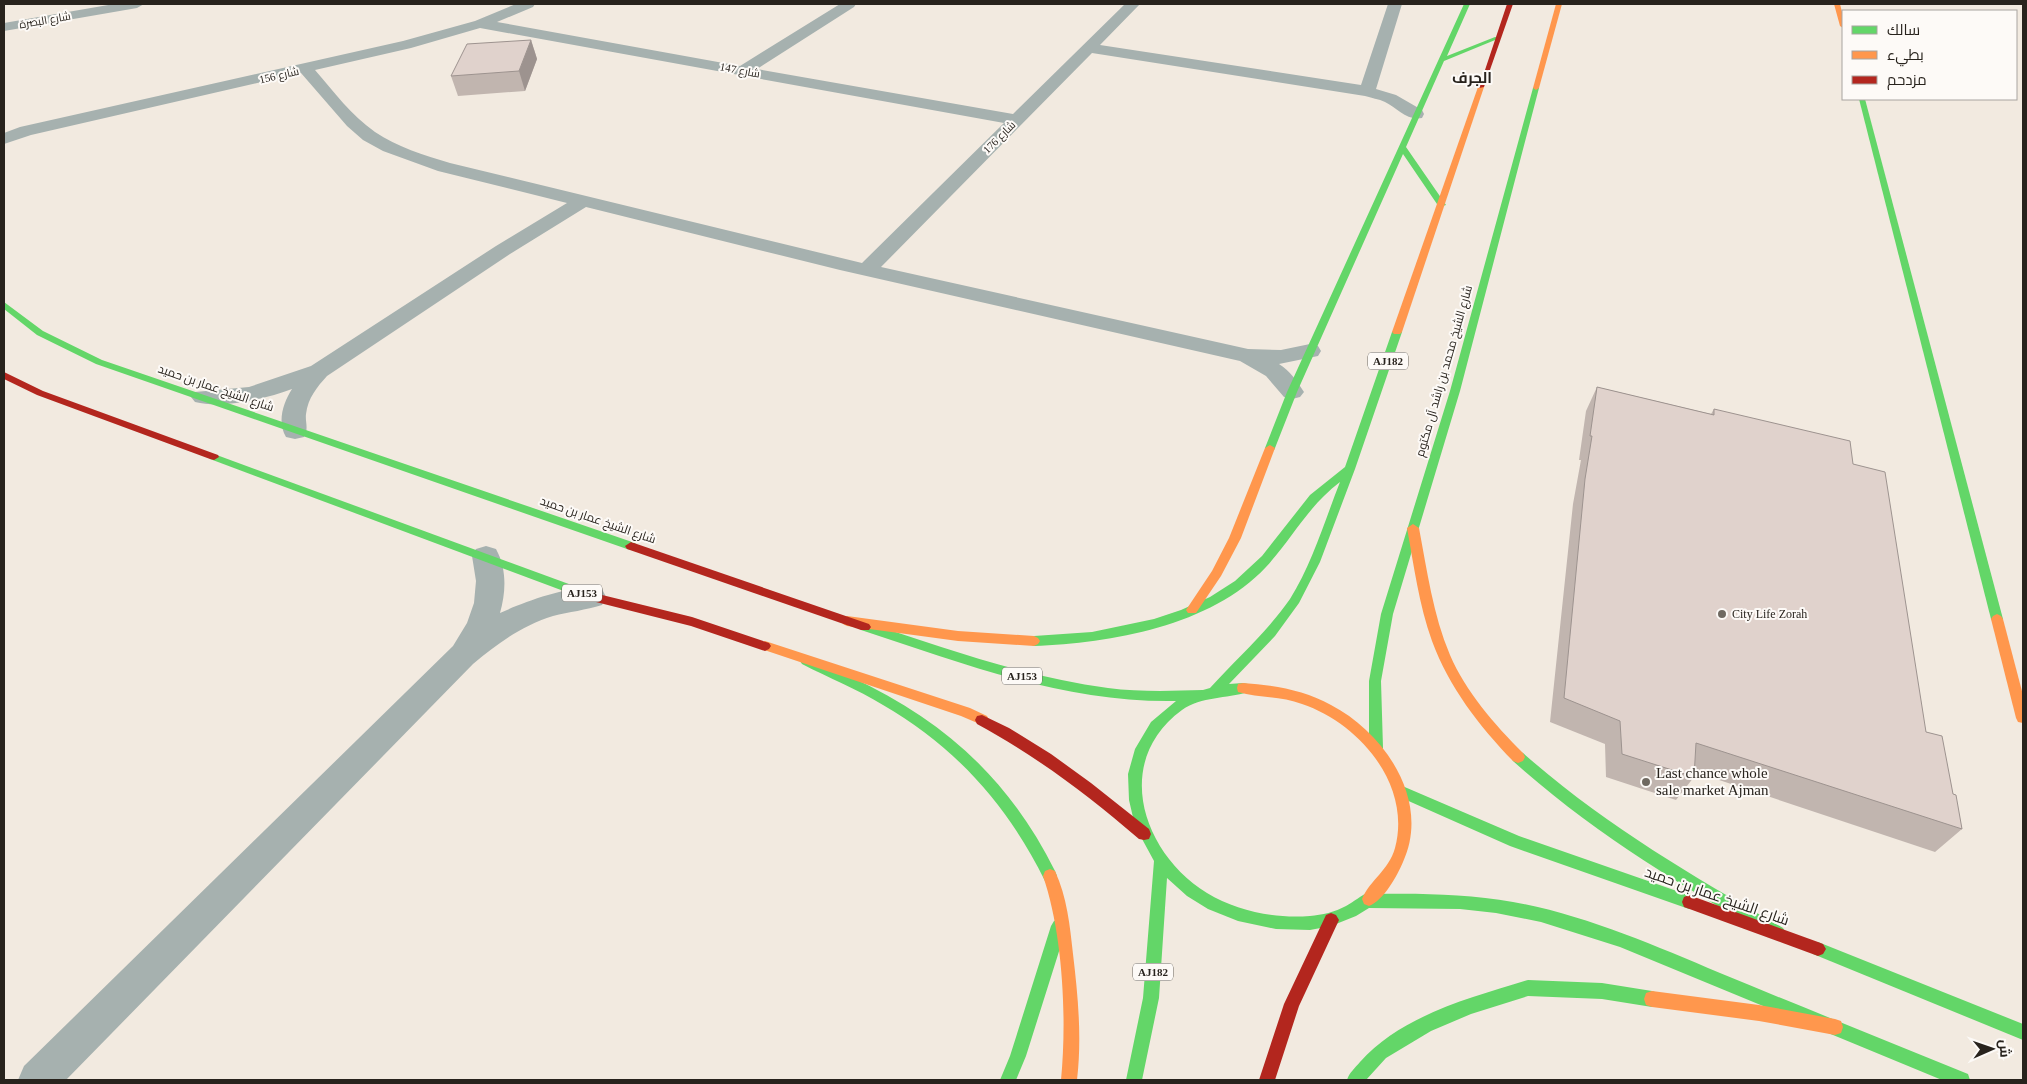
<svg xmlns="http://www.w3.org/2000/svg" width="2027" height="1084" font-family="'Times New Roman',Cairo,serif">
  <rect width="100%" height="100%" fill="#f2eae0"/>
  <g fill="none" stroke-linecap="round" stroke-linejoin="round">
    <g fill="#a6b1af" fill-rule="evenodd">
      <polygon points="114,4 144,4 137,8 4,31 4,23"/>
      <path d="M 516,4 L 535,4 L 533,7 L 497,22 L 740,66 L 840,4 L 856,4 L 854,7 L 757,69 L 1013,114 L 1125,4 L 1140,4 L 1100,45 L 1361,85 L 1388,4 L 1402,4 L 1376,89 L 1396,95 L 1422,110 L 1424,114 L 1422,118 C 1407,121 1397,108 1385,102 C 1379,99 1371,98 1365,96 L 1092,53 L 881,267 L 1248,349 L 1281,350 L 1310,344 L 1318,346 L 1321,351 L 1318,356 L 1279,364 C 1290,371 1297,381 1304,392 L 1300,397 L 1292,399 L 1284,397 L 1266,376 L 1240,361 L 840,270 L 586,207 L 510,254 L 327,376 C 317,387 308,398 306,414 C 305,422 309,429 304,437 L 295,439 L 286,437 C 277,422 283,403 292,389 C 265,399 223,409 195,402 L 191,397 L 195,392 L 249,387 L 311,366 L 496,246 L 567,203 L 438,171 L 383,151 L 363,140 L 347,126 L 301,73 L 31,135 L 4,144 L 4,133 L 20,127 L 403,41 L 475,21 ZM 480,28 L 1004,123 L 862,263 L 450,163 C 424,155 397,147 375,132 C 351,115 334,92 315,70 L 411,48 Z"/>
      <path d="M 486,546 L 496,549 C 507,569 506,592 500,613 C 524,602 577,582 602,589 L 606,597 L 602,605 C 586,610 569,612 553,616 C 521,626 497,644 473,664 L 66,1080 L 18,1080 L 24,1066 L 453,646 L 467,623 L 474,603 L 476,581 L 472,556 L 476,549 Z"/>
    </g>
    <g fill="#63d668" fill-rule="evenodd">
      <polygon points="1464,4 1470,4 1447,56 1495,37 1500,38 1444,61 1406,147 1446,205 1439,207 1403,154 1297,392 1275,448 1274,450 1266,450 1265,448 1287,392"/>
      <polygon points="1536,86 1539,88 1460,391 1393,614 1381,681 1383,748 1381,752 1376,754 1371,752 1369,748 1369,681 1381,614 1450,391 1533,88"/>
      <polygon points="1859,99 1865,99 2003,619 2001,622 1993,622 1991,619"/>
      <polygon points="4,302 43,331 102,360 635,543 637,546 631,550 627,549 96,364 37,335 4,309"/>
      <path d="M 1397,329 L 1402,332 L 1355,469 L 1320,562 L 1299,603 L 1275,636 L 1229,684 L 1243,683 L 1248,684 L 1249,688 L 1248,692 C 1226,699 1202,696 1182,710 C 1112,761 1142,853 1207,893 C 1237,911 1275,919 1310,916 C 1322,915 1335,912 1346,906 C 1354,902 1361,895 1369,892 L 1374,894 C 1420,893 1467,894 1513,902 C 1585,915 1653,945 1720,973 C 1802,1007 1885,1040 1968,1074 L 1970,1080 L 1942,1080 L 1620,947 L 1541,922 L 1496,913 L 1460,909 L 1369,908 L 1356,916 L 1331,926 L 1310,930 L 1276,929 L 1238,921 L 1208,909 L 1187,896 L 1167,878 L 1159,998 L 1142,1080 L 1126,1080 L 1143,998 L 1154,861 L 1135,826 L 1129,800 L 1128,774 L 1135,749 L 1151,722 L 1176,701 C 1066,703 964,664 861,630 L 859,627 L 861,624 L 865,622 C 945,648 1024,677 1108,688 C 1139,692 1171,691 1203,690 L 1210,688 C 1237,658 1267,632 1290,599 C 1312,564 1325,520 1340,482 C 1308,506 1292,539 1266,567 C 1211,626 1111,643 1034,646 L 1030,644 L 1028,641 L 1030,638 L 1034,636 L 1092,632 L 1154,619 L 1181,610 L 1210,597 L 1235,581 L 1262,556 L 1310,495 L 1345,467 L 1392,332 Z"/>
      <polygon points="214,454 577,587 579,590 577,593 569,593 210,459 209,457 210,455"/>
      <path d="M 806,656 C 821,661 836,670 851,677 C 944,720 1009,779 1055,871 L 1057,876 L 1055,881 L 1050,883 L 1045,881 C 1008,806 956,747 883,705 C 857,689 829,678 802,664 L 800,661 L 802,658 Z"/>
      <path d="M 1518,751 L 1523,753 C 1603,824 1691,875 1783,928 L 1786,933 L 1783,938 L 1778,940 L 1773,938 C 1680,885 1593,833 1513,761 L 1511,757 L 1513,753 Z"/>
      <polygon points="1400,785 1519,836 1694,897 1696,902 1694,907 1689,909 1510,846 1395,795 1393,791 1395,787"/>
      <polygon points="1059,919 1064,921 1067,926 1026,1056 1016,1080 1000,1080 1010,1056 1051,926 1054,921"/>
      <polygon points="1818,942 2023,1024 2023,1040 1813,954 1810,949 1813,944"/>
      <path d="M 1528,980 L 1602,983 L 1652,991 L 1658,993 L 1660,999 L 1658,1005 L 1652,1007 L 1602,999 L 1528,996 L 1471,1014 L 1431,1031 L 1386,1058 L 1366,1080 L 1347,1080 C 1349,1073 1355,1068 1360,1062 C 1402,1015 1470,998 1528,980 Z"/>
    </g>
    <g fill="#ff974d" fill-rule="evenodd">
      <polygon points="1556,4 1562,4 1539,88 1536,90 1533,88"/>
      <polygon points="1834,4 1840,4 1843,16 1843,28 1840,26"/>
      <polygon points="1481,85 1484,87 1402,332 1400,334 1394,334 1392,332 1478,87"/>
      <polygon points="1270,445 1275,448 1241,538 1221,576 1196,613 1188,613 1186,610 1212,571 1229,538 1265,448"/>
      <path d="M 1413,524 L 1419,528 C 1427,570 1433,615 1450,655 C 1466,692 1494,724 1523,753 L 1525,757 L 1523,761 L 1518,763 L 1513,761 C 1479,726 1449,687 1432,641 C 1419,605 1414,566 1407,528 Z"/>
      <polygon points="1997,614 2001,616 2003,619 2023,695 2023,723 2018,722 2016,718 1991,619 1993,616"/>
      <polygon points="847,616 958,631 1034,636 1038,638 1040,641 1038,644 1034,646 958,641 847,626 843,624 841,621 843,618"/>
      <polygon points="765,641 970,708 987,716 989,720 987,724 982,725 961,716 761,649 759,646 761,643"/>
      <path d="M 1243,683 C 1273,685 1304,690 1331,705 C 1385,733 1431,801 1403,862 C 1397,876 1384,900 1369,906 L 1364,904 L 1362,899 C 1370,880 1389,870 1395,848 C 1412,785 1359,723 1302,704 C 1281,696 1258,698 1238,692 L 1237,688 L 1238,684 Z"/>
      <path d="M 1050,869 L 1055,871 C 1067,897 1070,926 1073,954 C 1078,996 1082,1038 1077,1080 L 1061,1080 C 1067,1019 1063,934 1043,876 L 1045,871 Z"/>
      <polygon points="1652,991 1759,1005 1835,1019 1841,1021 1843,1027 1841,1033 1835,1035 1759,1021 1652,1007 1646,1005 1644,999 1646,993"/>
    </g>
    <g fill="#b3261e" fill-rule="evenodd">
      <polygon points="1507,4 1513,4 1484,87 1479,88"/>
      <polygon points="4,372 43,391 218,455 219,457 214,460 210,459 37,395 4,379"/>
      <polygon points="631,542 869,624 871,627 869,630 861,630 627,549 625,546"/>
      <polygon points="573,586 594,593 692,617 769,643 771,646 769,649 765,651 691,626 592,601 569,593 567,590 569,587"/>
      <path d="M 982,715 L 1009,728 L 1051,754 L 1091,783 L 1149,829 L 1151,834 L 1149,839 L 1144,840 L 1139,839 C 1088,795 1036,756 977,724 L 975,720 L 977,716 Z"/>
      <polygon points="1689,895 1818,942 1823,944 1826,949 1823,954 1818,956 1684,907 1682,902 1684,897"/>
      <polygon points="1331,913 1336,915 1339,920 1299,1006 1275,1080 1259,1080 1284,1004 1326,915"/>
    </g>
  </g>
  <g fill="#c1b5af">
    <polygon points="531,40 537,59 525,91 458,96 451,76"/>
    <polygon points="1597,387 1711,414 1714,409 1853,464 1926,732 1953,794 1962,829 1935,852 1695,772 1694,777 1676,800 1606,777 1605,744 1550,722 1573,504 1581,460 1579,460 1586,411"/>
  </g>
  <polygon fill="#9d938f" points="531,40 537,59 525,91 519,71"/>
  <g fill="#e0d2cc" stroke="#9d938f">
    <polygon points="531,40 519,71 451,76 467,44"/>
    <polygon points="1597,387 1714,415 1714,409 1850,441 1853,464 1885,472 1926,732 1942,736 1953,794 1956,795 1962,829 1696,743 1694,777 1622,754 1620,721 1564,698 1585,479 1592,436 1590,436"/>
  </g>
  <g fill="#6f6961" stroke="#fdfaf7" stroke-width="2">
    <circle cx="1722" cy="614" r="5"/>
    <circle cx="1646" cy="782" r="5"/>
  </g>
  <g text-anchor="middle" stroke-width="4" stroke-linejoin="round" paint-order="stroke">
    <g font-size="11" fill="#28231d" stroke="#fdfaf7">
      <text transform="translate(45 20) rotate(-10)" y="4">شارع البصرة</text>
      <text transform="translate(740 70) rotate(11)" y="4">شارع 147</text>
      <text transform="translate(279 75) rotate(-13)" y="4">شارع 156</text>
      <text transform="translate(999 137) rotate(-45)" y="4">شارع 176</text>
    </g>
    <g fill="#fdfaf7" stroke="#68645e" stroke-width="1">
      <rect x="1368" y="352.5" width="40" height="17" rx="4"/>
      <rect x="562" y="584.5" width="40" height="17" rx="4"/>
      <rect x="1002" y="667.5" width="40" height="17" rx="4"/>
      <rect x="1133" y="963.5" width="40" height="17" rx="4"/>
    </g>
    <g font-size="11" font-weight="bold" fill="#28231d">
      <text x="1388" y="365">AJ182</text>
      <text x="582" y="597">AJ153</text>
      <text x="1022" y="680">AJ153</text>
      <text x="1153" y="976">AJ182</text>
    </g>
    <g font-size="12" fill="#28231d" stroke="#fdfaf7">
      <text transform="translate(1444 371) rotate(-74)" y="4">شارع الشيخ محمد بن راشد آل مكتوم</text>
      <text transform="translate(216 388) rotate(19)" y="4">شارع الشيخ عمار بن حميد</text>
      <text transform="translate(598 520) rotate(19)" y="4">شارع الشيخ عمار بن حميد</text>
    </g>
    <g font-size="12" fill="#28231d" stroke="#fdfaf7" text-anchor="start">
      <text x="1732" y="618">City Life Zorah</text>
    </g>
    <g font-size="15" font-weight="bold" fill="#28231d" stroke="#fdfaf7">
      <text x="1472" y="83">الجرف</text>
    </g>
    <g font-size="15" fill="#28231d" stroke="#fdfaf7" text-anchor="start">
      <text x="1656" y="778">Last chance whole<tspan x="1656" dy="17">sale market Ajman</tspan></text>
    </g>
    <g font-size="15" fill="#28231d" stroke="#fdfaf7">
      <text transform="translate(1717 896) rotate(19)" y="5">شارع الشيخ عمار بن حميد</text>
    </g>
  </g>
  <rect width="2027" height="1084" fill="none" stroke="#28231d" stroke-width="10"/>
  <rect x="1842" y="10" width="175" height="90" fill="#fdfaf7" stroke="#a8a4a0"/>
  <rect x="1852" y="26" width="25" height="8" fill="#63d668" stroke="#a8a4a0"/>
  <text x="1887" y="35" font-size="15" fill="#28231d">سالك</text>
  <rect x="1852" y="51" width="25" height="8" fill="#ff974d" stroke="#a8a4a0"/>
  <text x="1887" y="60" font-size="15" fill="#28231d">بطيء</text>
  <rect x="1852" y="76" width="25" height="8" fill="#b3261e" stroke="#a8a4a0"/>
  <text x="1887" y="85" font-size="15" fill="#28231d">مزدحم</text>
  <g transform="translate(1992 1049) rotate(88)" stroke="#fdfaf7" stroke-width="4" paint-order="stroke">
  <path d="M0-4L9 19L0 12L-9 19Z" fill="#28231d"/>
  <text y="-8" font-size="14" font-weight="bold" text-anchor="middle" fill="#28231d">ش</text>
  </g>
</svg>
